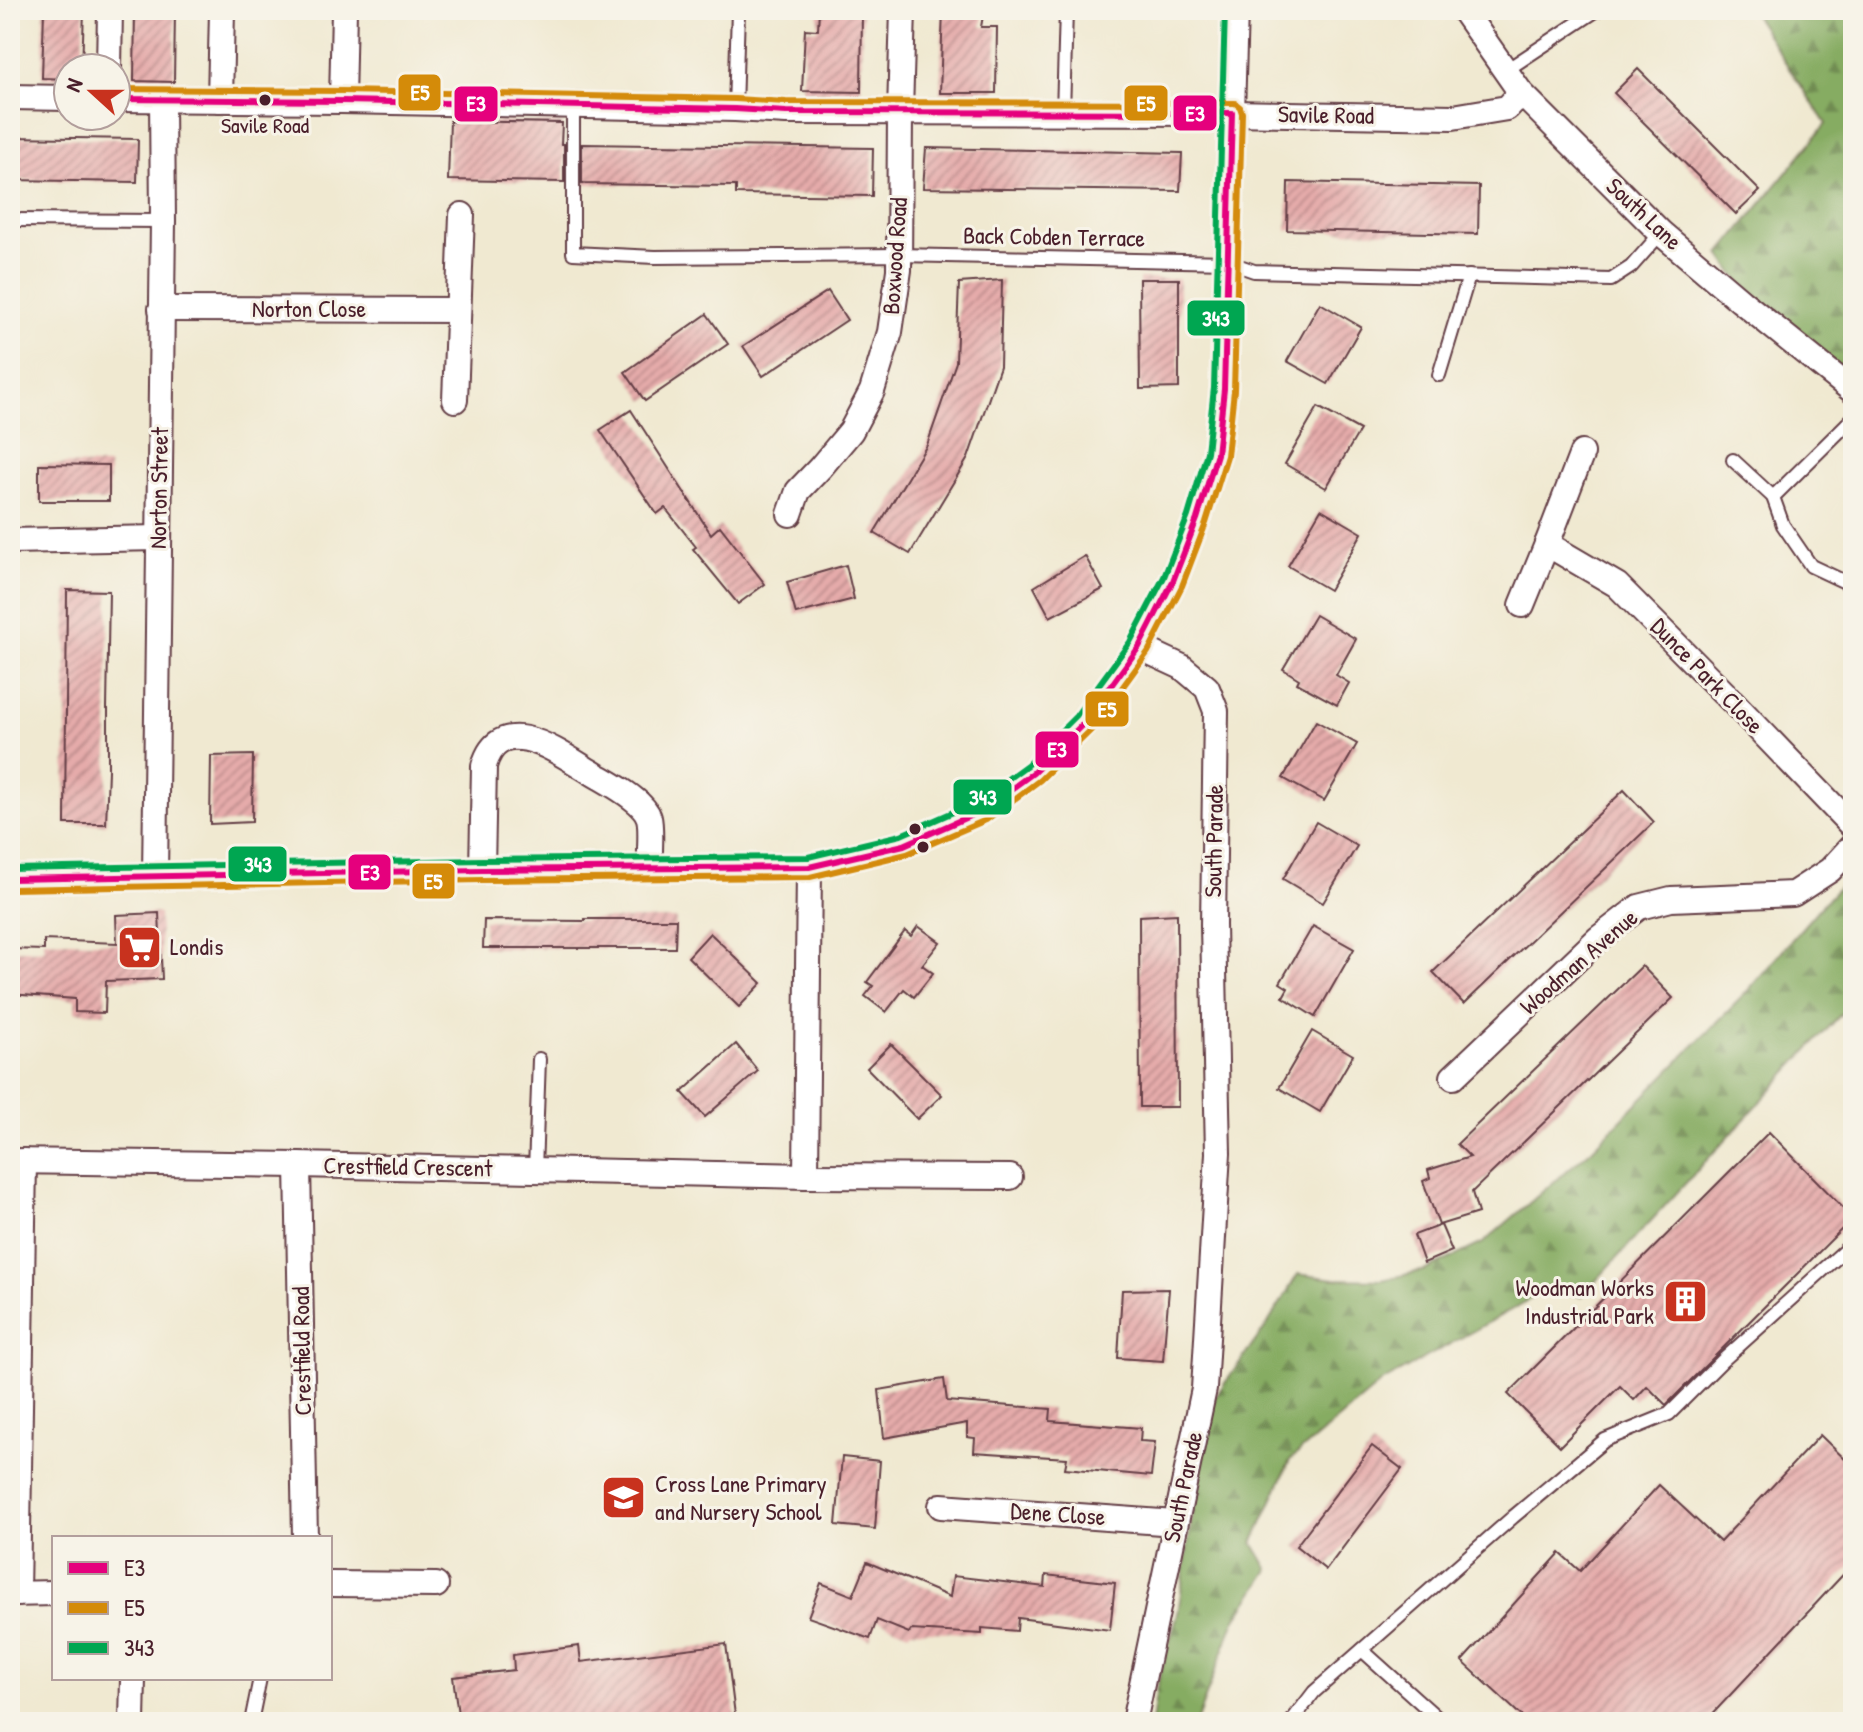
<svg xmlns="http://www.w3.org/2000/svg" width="1863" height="1732" font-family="'Patrick Hand',sans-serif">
  <defs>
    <pattern id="forest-firs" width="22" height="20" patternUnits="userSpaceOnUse" patternTransform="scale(2)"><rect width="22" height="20" fill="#86ac62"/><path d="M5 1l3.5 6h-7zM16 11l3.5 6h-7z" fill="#708b51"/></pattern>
    <pattern id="building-hatch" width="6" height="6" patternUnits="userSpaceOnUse" patternTransform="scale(2)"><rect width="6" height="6" fill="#e5abaa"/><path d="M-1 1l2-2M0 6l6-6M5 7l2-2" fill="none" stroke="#bc8b8b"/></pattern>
  </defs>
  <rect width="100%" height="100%" fill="#f7f3e8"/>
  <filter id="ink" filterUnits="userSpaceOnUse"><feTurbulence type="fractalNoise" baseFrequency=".0125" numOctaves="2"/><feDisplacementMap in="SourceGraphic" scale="16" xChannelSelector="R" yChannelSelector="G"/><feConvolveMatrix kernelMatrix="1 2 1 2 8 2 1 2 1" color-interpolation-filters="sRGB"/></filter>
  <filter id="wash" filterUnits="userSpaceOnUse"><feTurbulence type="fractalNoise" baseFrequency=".006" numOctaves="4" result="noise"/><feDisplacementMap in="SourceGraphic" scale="32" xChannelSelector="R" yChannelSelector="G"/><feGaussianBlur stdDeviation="1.8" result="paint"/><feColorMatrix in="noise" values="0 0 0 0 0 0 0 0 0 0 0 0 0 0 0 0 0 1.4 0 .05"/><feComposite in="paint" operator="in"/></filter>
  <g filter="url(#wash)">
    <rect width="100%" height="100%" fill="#f0e9d1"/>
    <g fill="url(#forest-firs)" stroke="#686646" stroke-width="2">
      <polygon points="1759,10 1853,10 1853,382 1749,295 1720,254 1826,124 1755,16"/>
      <polygon points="1853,872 1853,1001 1582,1296 1545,1291 1382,1382 1290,1460 1253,1543 1269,1570 1235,1620 1196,1722 1152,1722 1157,1686 1178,1613 1192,1518 1215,1397 1267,1325 1298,1274 1335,1279 1382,1280 1426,1270 1483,1243 1592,1149 1744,995 1820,907"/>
    </g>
    <g id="blocks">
      <g fill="url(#building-hatch)">
        <polygon points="44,10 84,10 82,68 68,68 68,79 42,78"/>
        <polygon points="135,10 175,10 174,82 134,81"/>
        <polygon points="819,10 862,10 861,92 802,91 805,29 818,30"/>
        <polygon points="943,10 984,10 981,27 997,27 996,93 940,93"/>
        <polygon points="1638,69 1760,191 1736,214 1614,93"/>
        <polygon points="450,121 562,123 561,144 564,144 564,182 448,180"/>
        <polygon points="10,137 138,139 137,182 10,180"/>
        <polygon points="582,144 873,148 872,196 736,194 736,186 582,184"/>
        <polygon points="926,148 1182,153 1180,191 923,188"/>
        <polygon points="1288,182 1479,186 1478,234 1287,230"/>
        <polygon points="1139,279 1179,279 1179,388 1140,389"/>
        <polygon points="1002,280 1000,366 968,458 910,554 874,533 927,445 956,362 959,283"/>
        <polygon points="828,291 847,320 763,376 743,346"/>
        <polygon points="1320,303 1361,327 1328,384 1287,361"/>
        <polygon points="707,314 728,344 645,401 625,372"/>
        <polygon points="1318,407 1360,430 1326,488 1285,464"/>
        <polygon points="631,410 711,534 720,526 765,584 738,604 693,549 696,547 665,508 657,514 600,430"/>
        <polygon points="39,464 109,465 109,501 39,501"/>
        <polygon points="1321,509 1362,533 1329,590 1288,566"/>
        <polygon points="1085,556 1103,589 1050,617 1034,587"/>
        <polygon points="846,565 854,599 796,614 787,582"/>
        <polygon points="67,590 109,591 107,709 108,709 108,770 106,824 65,824"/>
        <polygon points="1315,615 1356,639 1336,675 1349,683 1337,705 1297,683 1299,679 1283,669"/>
        <polygon points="1316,721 1357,744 1324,801 1283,778"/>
        <polygon points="253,755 252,822 210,824 211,756"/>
        <polygon points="1624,790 1654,822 1464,1004 1433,972"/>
        <polygon points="1316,822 1357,846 1323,903 1283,879"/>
        <polygon points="159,913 162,979 106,981 105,1013 75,1012 75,999 10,994 10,949 44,950 44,940 117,943 116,915"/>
        <polygon points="1177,914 1178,1107 1140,1107 1139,916"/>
        <polygon points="585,919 676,919 675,948 483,948 484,920 585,921"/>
        <polygon points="918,926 940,942 922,965 933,973 914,997 904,989 886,1012 865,996 873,986 867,982 905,931 911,936"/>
        <polygon points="1313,926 1354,949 1315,1017 1283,997 1288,988 1280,983"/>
        <polygon points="710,933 762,983 739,1007 688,957"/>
        <polygon points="1642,966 1673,998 1472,1192 1478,1213 1439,1225 1423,1181 1430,1178 1428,1170 1470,1157 1457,1144"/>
        <polygon points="1312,1031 1353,1055 1320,1112 1279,1088"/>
        <polygon points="736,1044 758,1071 705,1117 682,1092"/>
        <polygon points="891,1044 942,1095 917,1119 867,1068"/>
        <polygon points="1769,1132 1853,1218 1666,1405 1647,1386 1634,1400 1620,1386 1560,1446 1508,1394"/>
        <polygon points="1441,1225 1452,1251 1424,1263 1414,1235"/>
        <polygon points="1169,1289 1163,1361 1118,1358 1122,1290"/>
        <polygon points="944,1379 947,1401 1051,1409 1050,1421 1141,1428 1140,1441 1155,1442 1151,1476 1065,1468 1067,1458 974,1452 975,1438 967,1437 967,1423 884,1438 879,1390"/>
        <polygon points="1820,1435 1853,1467 1853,1564 1705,1722 1528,1722 1462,1661 1560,1553 1580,1571 1659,1485 1720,1542"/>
        <polygon points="1372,1446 1402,1469 1326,1570 1296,1546"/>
        <polygon points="842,1457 880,1461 875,1529 836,1525"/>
        <polygon points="867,1562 950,1597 953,1576 1045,1587 1046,1575 1115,1583 1110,1630 1018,1618 1017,1631 982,1628 982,1634 911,1630 909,1633 877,1620 870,1639 808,1617 821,1583 853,1596"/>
        <polygon points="726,1644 735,1715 715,1717 715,1722 459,1722 453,1677 514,1670 513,1655 579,1646 581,1662"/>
      </g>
    </g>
  </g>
  <g filter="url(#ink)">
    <use href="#blocks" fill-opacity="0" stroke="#633d44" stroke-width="2"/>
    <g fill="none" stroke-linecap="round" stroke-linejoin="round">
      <defs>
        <g id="service">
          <polyline points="10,57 12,10"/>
          <polyline points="1505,71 1597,10"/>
          <polyline points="573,107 573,253 655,257 899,255 1228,262 1254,271 1611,280 1631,267 1661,233"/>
          <polyline points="735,109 738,10"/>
          <polyline points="1063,113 1066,10"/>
          <polyline points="10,220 163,221"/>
          <polyline points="1439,375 1469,276"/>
          <polyline points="1733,460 1773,497"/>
          <polyline points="1845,582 1811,566 1783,525 1773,497 1853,418"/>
          <polyline points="535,1170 539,1059"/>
          <polyline points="1362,1650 1442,1722"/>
          <polyline points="251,1722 260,1678"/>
          <polyline points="1291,1722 1314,1692 1513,1517 1605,1440 1669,1414 1722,1361 1853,1243"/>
        </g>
        <g id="minor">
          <polyline points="1463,10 1521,93 1661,233 1741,301 1853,391"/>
          <polyline points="109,68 110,10"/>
          <polyline points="10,97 68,98"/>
          <polyline points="116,99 342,101 735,109 786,112 1232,113 1453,117 1507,108 1521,93"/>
          <polyline points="220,100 222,10"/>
          <polyline points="342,101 344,10"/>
          <polyline points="161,309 458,310"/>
          <polyline points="455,400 462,215"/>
          <polyline points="790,514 798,491 820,468 851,431 872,391 890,332 899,270 900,112 903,10"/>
          <polyline points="10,541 159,538"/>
          <polyline points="1547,544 1582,453"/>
          <polyline points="1522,605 1547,544 1617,585 1732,701 1853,827"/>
          <path d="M 482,870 L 484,766 C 500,708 561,754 591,772 C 607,782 644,800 649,818 C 652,829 649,855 650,868"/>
          <polyline points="155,877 163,221 162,100"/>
          <polyline points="10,879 482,870 809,867 904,845 981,811 1033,773 1084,723 1139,647 1173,581 1197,519 1217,454 1224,389 1235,10"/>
          <polyline points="1453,1077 1599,938 1639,907 1671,899 1793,894 1830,870 1853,845"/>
          <polyline points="10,1161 298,1165 806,1176 1010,1177"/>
          <polyline points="298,1165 305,1538"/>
          <polyline points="806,1176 809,867"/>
          <polyline points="941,1506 1175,1523"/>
          <polyline points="330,1584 436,1585"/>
          <polyline points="10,1594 54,1593"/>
          <polyline points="17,1594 24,1161"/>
          <polyline points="132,1722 133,1678"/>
          <polyline points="1134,1722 1204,1389 1218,1153 1213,925 1216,711 1207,688 1182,667 1139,647"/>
        </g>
      </defs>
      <use href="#service" stroke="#633d44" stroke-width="16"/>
      <use href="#minor" stroke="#633d44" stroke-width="28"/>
      <use href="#service" stroke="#fff" stroke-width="12"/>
      <use href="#minor" stroke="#fff" stroke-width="24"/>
      <defs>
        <polyline id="bus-1" points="10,879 482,870 809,867 904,845 981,811 1033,773 1084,723 1139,647 1173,581 1197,519 1217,454 1224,389 1232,113 786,112 735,109 342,101 116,99"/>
        <polyline id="bus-2" points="10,889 482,880 810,877 907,854 986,820 1040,780 1092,729 1148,652 1182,586 1206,523 1227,456 1234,390 1242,113 1240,107 1235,103 786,102 735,99 342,91 116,89"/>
        <polyline id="bus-3" points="10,869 482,860 808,857 901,835 976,802 1027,765 1076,716 1130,642 1164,577 1188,516 1207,452 1214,388 1225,10"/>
      </defs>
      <use href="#bus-1" stroke="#f7f3e8" stroke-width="12"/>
      <use href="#bus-2" stroke="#f7f3e8" stroke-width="12"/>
      <use href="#bus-3" stroke="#f7f3e8" stroke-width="12"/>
      <use href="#bus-1" stroke="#e5007d" stroke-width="6"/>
      <use href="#bus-2" stroke="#d48b09" stroke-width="6"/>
      <use href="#bus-3" stroke="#00a651" stroke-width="6"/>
    </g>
  </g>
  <defs>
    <symbol id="supermarket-square" viewBox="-11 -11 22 22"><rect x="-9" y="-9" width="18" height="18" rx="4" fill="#c8321e" stroke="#f7f3e8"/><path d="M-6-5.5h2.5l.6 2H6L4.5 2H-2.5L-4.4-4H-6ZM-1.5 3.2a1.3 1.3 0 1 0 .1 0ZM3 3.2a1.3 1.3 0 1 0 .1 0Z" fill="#fff"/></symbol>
    <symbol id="building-square" viewBox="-11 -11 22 22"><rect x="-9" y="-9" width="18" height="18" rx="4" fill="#c8321e" stroke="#f7f3e8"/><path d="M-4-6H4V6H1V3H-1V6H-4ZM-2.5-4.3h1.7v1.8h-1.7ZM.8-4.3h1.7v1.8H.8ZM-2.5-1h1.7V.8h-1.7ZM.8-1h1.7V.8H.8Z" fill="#fff"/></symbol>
    <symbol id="school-square" viewBox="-11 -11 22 22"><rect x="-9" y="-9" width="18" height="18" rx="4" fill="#c8321e" stroke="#f7f3e8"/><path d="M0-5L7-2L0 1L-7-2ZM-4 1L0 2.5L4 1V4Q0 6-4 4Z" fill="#fff"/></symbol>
  </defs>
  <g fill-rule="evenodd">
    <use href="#supermarket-square" x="114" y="922" width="51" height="51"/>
    <use href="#building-square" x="1660" y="1276" width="51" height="51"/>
    <use href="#school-square" x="598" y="1472" width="51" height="51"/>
  </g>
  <g fill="#4a1f2b" stroke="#f7f3e8" stroke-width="3">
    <circle cx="265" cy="100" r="7"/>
    <circle cx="915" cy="829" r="7"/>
    <circle cx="923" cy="847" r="7"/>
  </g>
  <g text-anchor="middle" stroke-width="6" stroke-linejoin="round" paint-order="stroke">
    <g font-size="22" fill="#4a1f2b" stroke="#f7f3e8">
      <text x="265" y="133">Savile Road</text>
    </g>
    <g font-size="24" fill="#4a1f2b" stroke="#f7f3e8">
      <text transform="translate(1326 115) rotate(1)" y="8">Savile Road</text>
      <text transform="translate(1644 214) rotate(43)" y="8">South Lane</text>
      <text transform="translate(1054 237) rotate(1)" y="8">Back Cobden Terrace</text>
      <text transform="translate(895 256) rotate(-86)" y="8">Boxwood Road</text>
      <text x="309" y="317">Norton Close</text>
      <text transform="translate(159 488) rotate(-89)" y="8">Norton Street</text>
      <text transform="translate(1707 676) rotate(46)" y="8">Dunce Park Close</text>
      <text transform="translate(1214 841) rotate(-89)" y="8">South Parade</text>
      <text transform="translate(1579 962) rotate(-41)" y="8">Woodman Avenue</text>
      <text transform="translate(408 1167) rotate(1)" y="8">Crestfield Crescent</text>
      <text transform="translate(302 1351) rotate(-91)" y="8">Crestfield Road</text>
      <text transform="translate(1183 1487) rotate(-78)" y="8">South Parade</text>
      <text transform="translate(1058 1514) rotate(4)" y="8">Dene Close</text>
    </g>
    <g font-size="24" fill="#4a1f2b" stroke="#f7f3e8" text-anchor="start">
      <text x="170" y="955">Londis</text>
      <text x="1654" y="1296" text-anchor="end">Woodman Works<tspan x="1654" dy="28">Industrial Park</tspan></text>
      <text x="655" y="1492">Cross Lane Primary<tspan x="655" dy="28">and Nursery School</tspan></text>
    </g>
  </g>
  <g stroke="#f7f3e8" stroke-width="3">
    <rect x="397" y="73" width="45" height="39" rx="8" fill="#d48b09"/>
    <rect x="1123" y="84" width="46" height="38" rx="8" fill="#d48b09"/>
    <rect x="453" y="85" width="46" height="38" rx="8" fill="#e5007d"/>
    <rect x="1172" y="94" width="46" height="38" rx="8" fill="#e5007d"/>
    <rect x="1186" y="299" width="60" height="38" rx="8" fill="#00a651"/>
    <rect x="1084" y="690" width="46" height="38" rx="8" fill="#d48b09"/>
    <rect x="1034" y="730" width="46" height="39" rx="8" fill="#e5007d"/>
    <rect x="952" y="778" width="61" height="38" rx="8" fill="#00a651"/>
    <rect x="227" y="845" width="61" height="38" rx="8" fill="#00a651"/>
    <rect x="347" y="853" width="45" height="38" rx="8" fill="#e5007d"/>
    <rect x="411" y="862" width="45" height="38" rx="8" fill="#d48b09"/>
  </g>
  <g font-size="22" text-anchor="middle" font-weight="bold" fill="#fff">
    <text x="420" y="100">E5</text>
    <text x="1146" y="111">E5</text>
    <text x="476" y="111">E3</text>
    <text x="1195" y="121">E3</text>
    <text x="1216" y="326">343</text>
    <text x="1107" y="717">E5</text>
    <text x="1057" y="757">E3</text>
    <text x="983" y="805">343</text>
    <text x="258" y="872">343</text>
    <text x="370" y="880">E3</text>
    <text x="433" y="889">E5</text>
  </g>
  <rect width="1863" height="1732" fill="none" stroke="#f7f3e8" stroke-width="40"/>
  <rect x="52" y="1536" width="280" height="144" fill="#f7f3e8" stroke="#b29e9c" stroke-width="2"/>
  <rect x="68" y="1562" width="40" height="12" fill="#e5007d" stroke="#b29e9c" stroke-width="2"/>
  <text x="124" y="1576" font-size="24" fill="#4a1f2b">E3</text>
  <rect x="68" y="1602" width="40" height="12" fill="#d48b09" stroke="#b29e9c" stroke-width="2"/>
  <text x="124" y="1616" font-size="24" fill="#4a1f2b">E5</text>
  <rect x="68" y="1642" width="40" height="12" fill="#00a651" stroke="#b29e9c" stroke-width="2"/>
  <text x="124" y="1656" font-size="24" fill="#4a1f2b">343</text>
  <g transform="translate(92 92) rotate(291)"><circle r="38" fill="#f7f3e8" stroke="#b29e9c" stroke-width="2"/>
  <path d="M0-6L14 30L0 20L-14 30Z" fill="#c8321e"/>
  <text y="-12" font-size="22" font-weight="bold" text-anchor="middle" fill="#4a1f2b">N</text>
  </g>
</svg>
